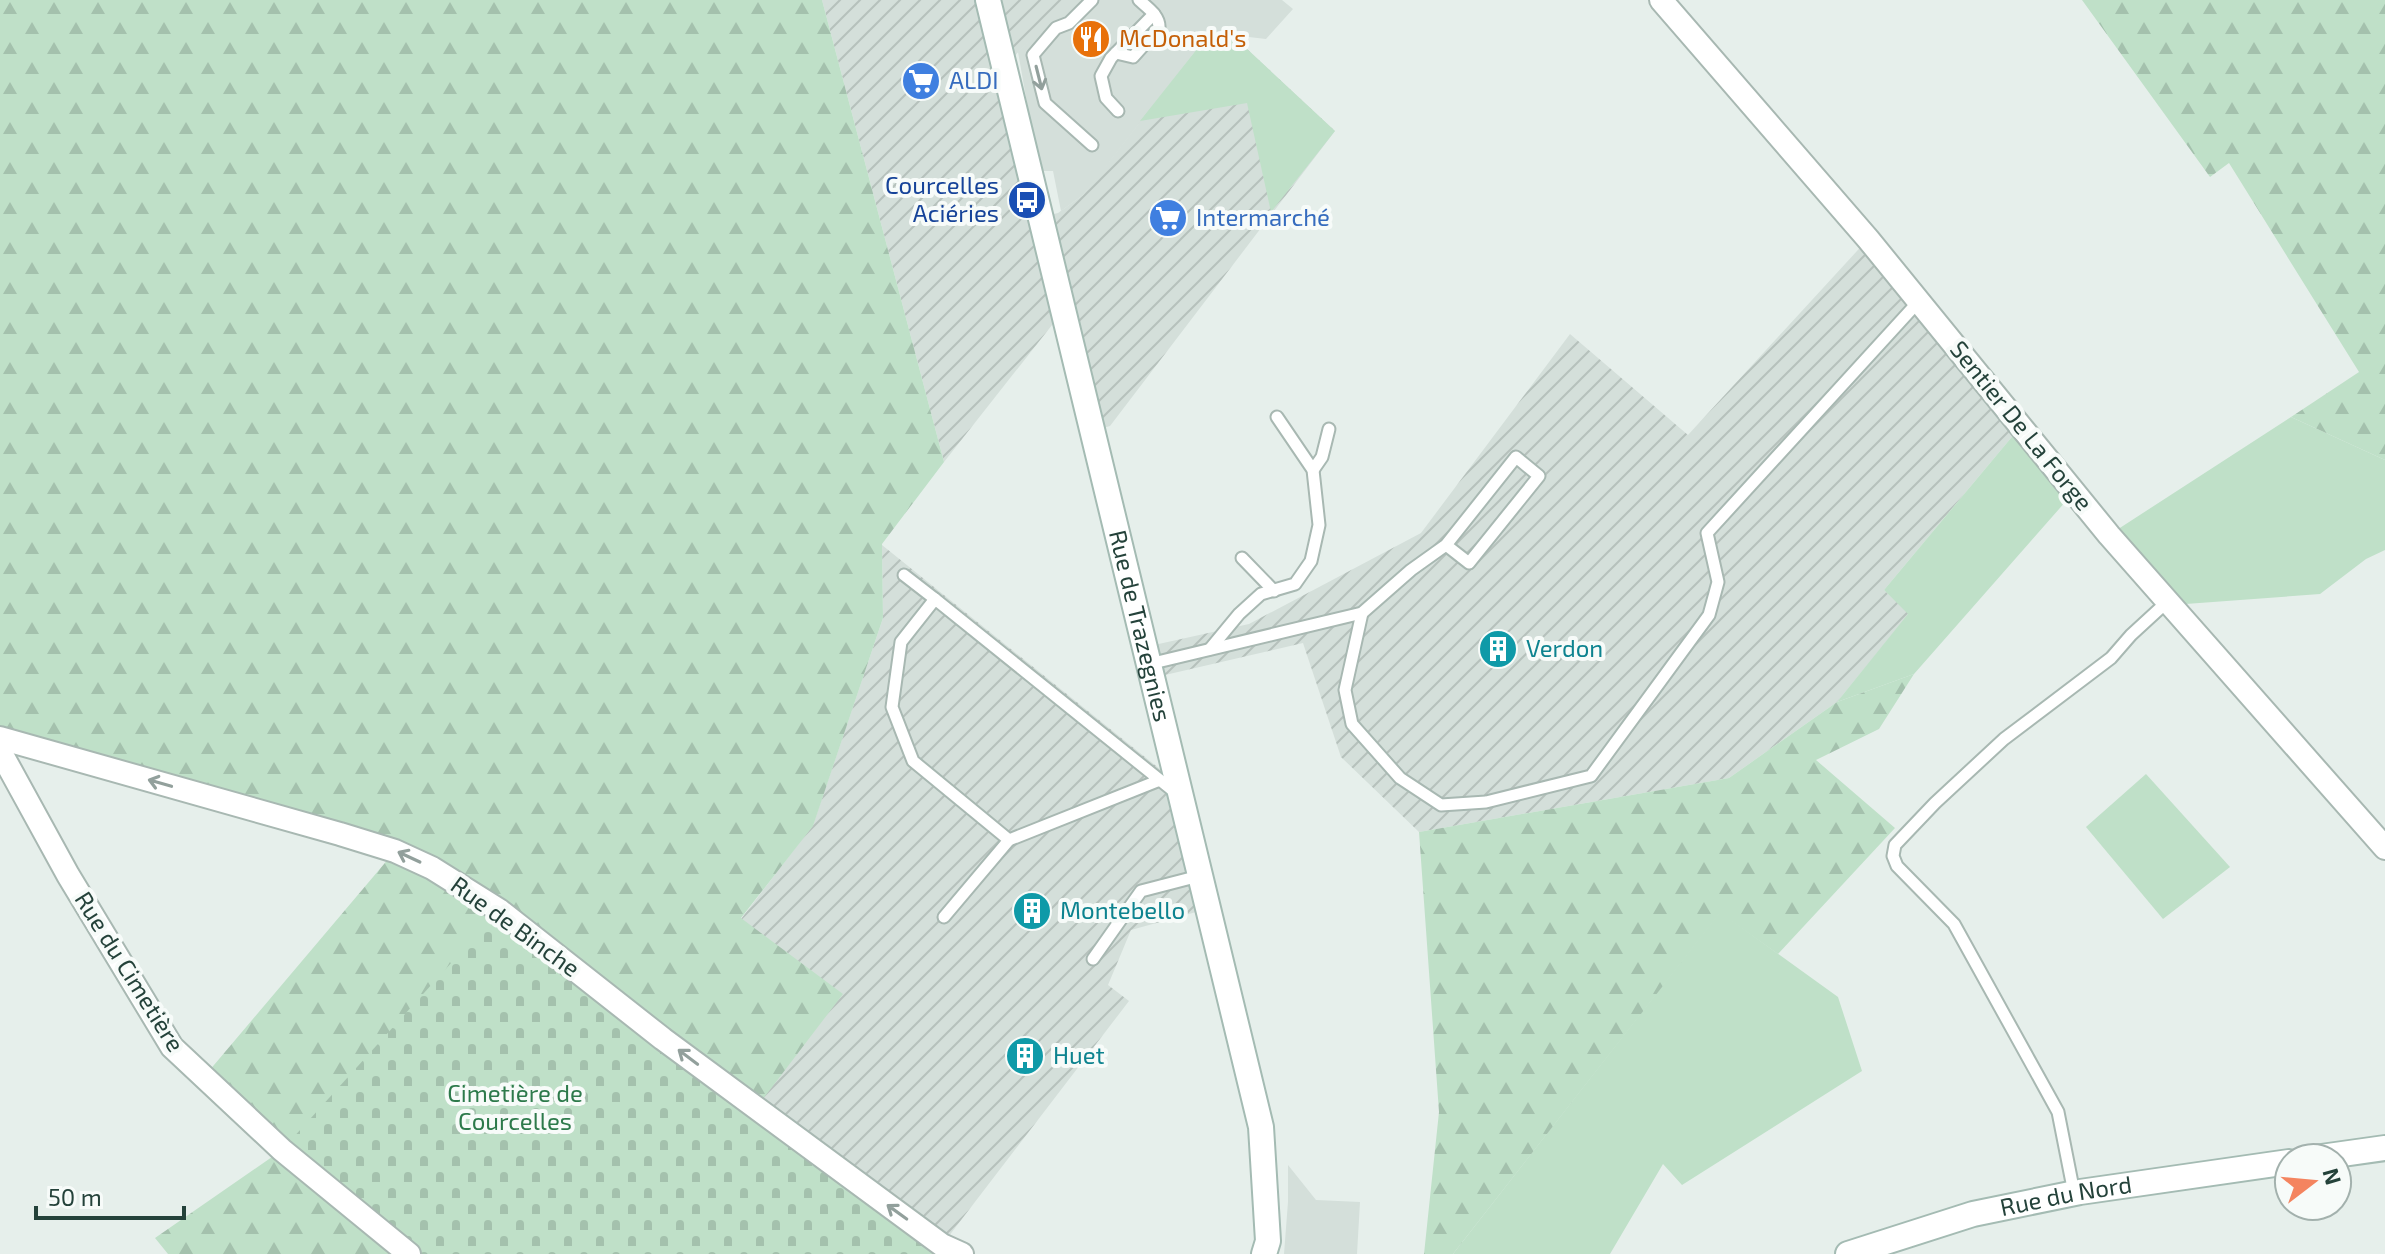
<svg xmlns="http://www.w3.org/2000/svg" width="2385" height="1254" font-family="'Exo 2',sans-serif">
  <defs>
    <pattern id="industrial-furrows" width="10" height="10" patternUnits="userSpaceOnUse" patternTransform="scale(2)"><rect width="10" height="10" fill="#d4dfda"/><path d="M-1 1l2-2M0 10L10 0M9 11l2-2" fill="none" stroke="#b6c1bc"/></pattern>
    <pattern id="forest-firs" width="22" height="20" patternUnits="userSpaceOnUse" patternTransform="scale(2)"><rect width="22" height="20" fill="#bfe0c8"/><path d="M5 1l3.5 6h-7zM16 11l3.5 6h-7z" fill="#a4c1ad"/></pattern>
    <pattern id="cemetery-stones" width="16" height="16" patternUnits="userSpaceOnUse" patternTransform="scale(2)"><rect width="16" height="16" fill="#bfe0c8"/><path d="M2 7V4a2 2 0 0 1 4 0v3zM10 15v-3a2 2 0 0 1 4 0v3z" fill="#a4c1ad"/></pattern>
  </defs>
  <rect width="100%" height="100%" fill="#e6efeb"/>
  <g fill="#d4dfda">
    <polygon points="1066,0 1282,0 1293,9 1266,39 1232,35 1197,49 1097,178 1083,195 1061,211 1053,171 1039,171 1018,52"/>
    <polygon points="1288,1165 1316,1200 1360,1202 1357,1254 1284,1254 1288,1202"/>
  </g>
  <g fill="url(#industrial-furrows)">
    <polygon points="822,0 1068,0 1005,66 1041,217 1058,213 1083,195 1197,49 1232,35 1335,131 1110,426 1093,431 1063,311 944,462"/>
    <polygon points="1868,239 2021,426 1884,590 1909,614 1837,702 1729,778 1419,832 1341,757 1303,643 1152,678 1145,647 1249,624 1421,533 1570,334 1688,435"/>
    <polygon points="882,545 1176,782 1207,909 1131,930 1108,985 1129,1001 942,1245 756,1108 741,919 813,825 883,618"/>
  </g>
  <g fill="#bfe0c8">
    <polygon points="1232,35 1335,131 1271,212 1247,103 1140,121 1197,49"/>
    <polygon points="2291,417 2385,460 2385,550 2366,559 2320,594 2172,605 2109,535"/>
    <polygon points="2021,426 2074,492 1914,674 1837,702 1908,614 1884,590"/>
    <polygon points="2146,774 2230,867 2163,919 2086,827"/>
    <polygon points="1720,912 1838,997 1862,1071 1682,1185 1663,1164 1610,1254 1453,1254"/>
  </g>
  <g fill="url(#forest-firs)">
    <polygon points="0,0 822,0 944,462 882,544 883,618 813,826 741,918 843,994 756,1108 409,1254 168,1254 155,1238 282,1150 203,1078 395,851 0,738"/>
    <polygon points="2082,0 2385,0 2385,460 2291,417 2359,372 2229,163 2210,177"/>
    <polygon points="1914,674 1879,729 1816,760 1895,828 1778,954 1720,913 1453,1254 1424,1254 1439,1112 1419,832 1729,778 1837,702"/>
  </g>
  <polygon fill="url(#cemetery-stones)" points="499,910 962,1254 409,1254 282,1150"/>
  <g fill="none" stroke-linecap="round" stroke-linejoin="round">
    <defs>
      <g id="lane">
        <polyline points="1092,0 1069,23 1056,28 1033,55 1045,103 1092,145"/>
        <path d="M 1116,53 L 1133,57 L 1159,28 C 1160,16 1148,8 1139,0"/>
        <polyline points="1118,111 1106,98 1101,76 1111,58 1154,14"/>
        <polyline points="1313,470 1322,457 1329,429"/>
        <polyline points="1242,558 1274,591"/>
        <polyline points="904,575 935,599"/>
        <polyline points="1362,613 1345,690 1352,724 1400,778 1441,805 1486,802 1591,776 1709,615 1718,582 1707,533 1919,301"/>
        <polyline points="1210,649 1239,614 1261,594 1295,584 1311,561 1319,525 1313,470 1277,417"/>
        <polyline points="1149,664 1362,613 1411,570 1446,545 1516,457 1539,476 1469,563 1446,545"/>
        <polyline points="1160,780 1009,840 913,761 892,707 901,642 935,599 1176,793"/>
        <polyline points="944,917 1009,840"/>
        <polyline points="1093,959 1141,891 1199,876"/>
        <polyline points="2074,1193 2058,1112 1954,924 1897,866 1893,856 1895,845 1935,803 2004,739 2111,658 2131,635 2168,601"/>
      </g>
      <g id="street">
        <polyline points="1661,0 1868,239 2109,535 2385,848"/>
        <polyline points="0,738 340,834 395,851 432,868 499,910 663,1039 942,1245 962,1254"/>
        <polyline points="0,751 68,875 172,1047 282,1150 409,1254"/>
      </g>
      <g id="secondary">
        <path id="s1" d="M 988,0 L 1261,1127 L 1268,1241 L 1264,1254"/>
        <polyline points="2314,1158 2385,1148"/>
        <path id="s2" d="M 1848,1254 L 1973,1214 L 2080,1192 L 2289,1162"/>
      </g>
    </defs>
    <use href="#lane" stroke="#a8b8b2" stroke-width="15"/>
    <use href="#street" stroke="#a8b8b2" stroke-width="26"/>
    <use href="#secondary" stroke="#a4bbb3" stroke-width="28"/>
    <use href="#lane" stroke="#fff" stroke-width="11"/>
    <use href="#street" stroke="#fff" stroke-width="22"/>
    <use href="#secondary" stroke="#fff" stroke-width="24"/>
  </g>
  <defs><path id="oneway-shaft" d="M-6 0H5M1.5-3L5.5 0L1.5 3" fill="none" stroke-width="1.6" stroke-linecap="round" stroke-linejoin="round" transform="scale(2)"/></defs>
  <g stroke="#92a09c">
    <use href="#oneway-shaft" transform="translate(1039 78) rotate(76)"/>
    <use href="#oneway-shaft" transform="translate(160 783) rotate(-164)"/>
    <use href="#oneway-shaft" transform="translate(409 857) rotate(-155)"/>
    <use href="#oneway-shaft" transform="translate(688 1057) rotate(-143)"/>
    <use href="#oneway-shaft" transform="translate(897 1212) rotate(-144)"/>
  </g>
  <defs>
    <symbol id="restaurant-disc" viewBox="-11 -11 22 22"><circle r="9.5" fill="#e8710a" stroke="#f7fbf9"/><path d="M-5-6h1v4h1v-4h1v4h1v-4h1v5L-1.5 .5V6h-2V.5L-5-1ZM5-6V6H3V1.5H1.5Q1.5-4 5-6Z" fill="#fff"/></symbol>
    <symbol id="supermarket-disc" viewBox="-11 -11 22 22"><circle r="9.5" fill="#3f7fe0" stroke="#f7fbf9"/><path d="M-6-5.5h2.5l.6 2H6L4.5 2H-2.5L-4.4-4H-6ZM-1.5 3.2a1.3 1.3 0 1 0 .1 0ZM3 3.2a1.3 1.3 0 1 0 .1 0Z" fill="#fff"/></symbol>
    <symbol id="bus-disc" viewBox="-11 -11 22 22"><circle r="9.5" fill="#1a4fb4" stroke="#f7fbf9"/><path d="M-5-6H5V4H4V6H2V4H-2V6H-4V4H-5ZM-3.5-4V0h7V-4ZM-3.5 1.2v1.5H-2V1.2ZM2 1.2v1.5H3.5V1.2Z" fill="#fff"/></symbol>
    <symbol id="building-disc" viewBox="-11 -11 22 22"><circle r="9.5" fill="#0f9aa8" stroke="#f7fbf9"/><path d="M-4-6H4V6H1V3H-1V6H-4ZM-2.5-4.3h1.7v1.8h-1.7ZM.8-4.3h1.7v1.8H.8ZM-2.5-1h1.7V.8h-1.7ZM.8-1h1.7V.8H.8Z" fill="#fff"/></symbol>
  </defs>
  <g fill-rule="evenodd">
    <use href="#restaurant-disc" x="1069" y="17" width="44" height="44"/>
    <use href="#supermarket-disc" x="899" y="59" width="44" height="44"/>
    <use href="#bus-disc" x="1005" y="178" width="44" height="44"/>
    <use href="#supermarket-disc" x="1146" y="196" width="44" height="44"/>
    <use href="#building-disc" x="1476" y="627" width="44" height="44"/>
    <use href="#building-disc" x="1010" y="889" width="44" height="44"/>
    <use href="#building-disc" x="1003" y="1034" width="44" height="44"/>
  </g>
  <g text-anchor="middle" stroke-width="8" stroke-linejoin="round" paint-order="stroke">
    <g font-size="24" fill="#c56008" stroke="#f7fbf9" text-anchor="start">
      <text x="1119" y="47">McDonald's</text>
    </g>
    <g font-size="24" fill="#366cbe" stroke="#f7fbf9" text-anchor="start">
      <text x="949" y="89">ALDI</text>
      <text x="1196" y="226">Intermarché</text>
    </g>
    <g font-size="24" fill="#164399" stroke="#f7fbf9" text-anchor="end">
      <text x="999" y="194">Courcelles<tspan x="999" dy="28">Aciéries</tspan></text>
    </g>
    <g font-size="24" fill="#24423a" stroke="#f7fbf9">
      <text transform="translate(2021 426) rotate(51)" y="8">Sentier De La Forge</text>
      <text dy="8" stroke="none"><textPath href="#s1" startOffset="644">Rue de Trazegnies</textPath></text>
      <text transform="translate(515 927) rotate(36)" y="8">Rue de Binche</text>
      <text transform="translate(129 972) rotate(58)" y="8">Rue du Cimetière</text>
      <text dy="8" stroke="none"><textPath href="#s2" startOffset="226">Rue du Nord</textPath></text>
    </g>
    <g font-size="24" fill="#0d838f" stroke="#f7fbf9" text-anchor="start">
      <text x="1526" y="657">Verdon</text>
      <text x="1060" y="919">Montebello</text>
      <text x="1053" y="1064">Huet</text>
    </g>
    <g font-size="24" fill="#2d7a4b" stroke="#f7fbf9">
      <text x="515" y="1102">Cimetière de<tspan x="515" dy="28">Courcelles</tspan></text>
    </g>
  </g>
  <g transform="translate(2313 1182) rotate(74)"><circle r="38" fill="#f7fbf9" stroke="#a3b1ad" stroke-width="2"/>
  <path d="M0-6L14 30L0 20L-14 30Z" fill="#f4845f"/>
  <text y="-12" font-size="22" font-weight="bold" text-anchor="middle" fill="#24423a">N</text>
  </g>
  <path d="M36 1206v12h148v-12" fill="none" stroke="#24423a" stroke-width="4"/>
  <text x="48" y="1206" font-size="24" fill="#24423a" stroke="#f7fbf9" stroke-width="6" paint-order="stroke">50 m</text>
</svg>
